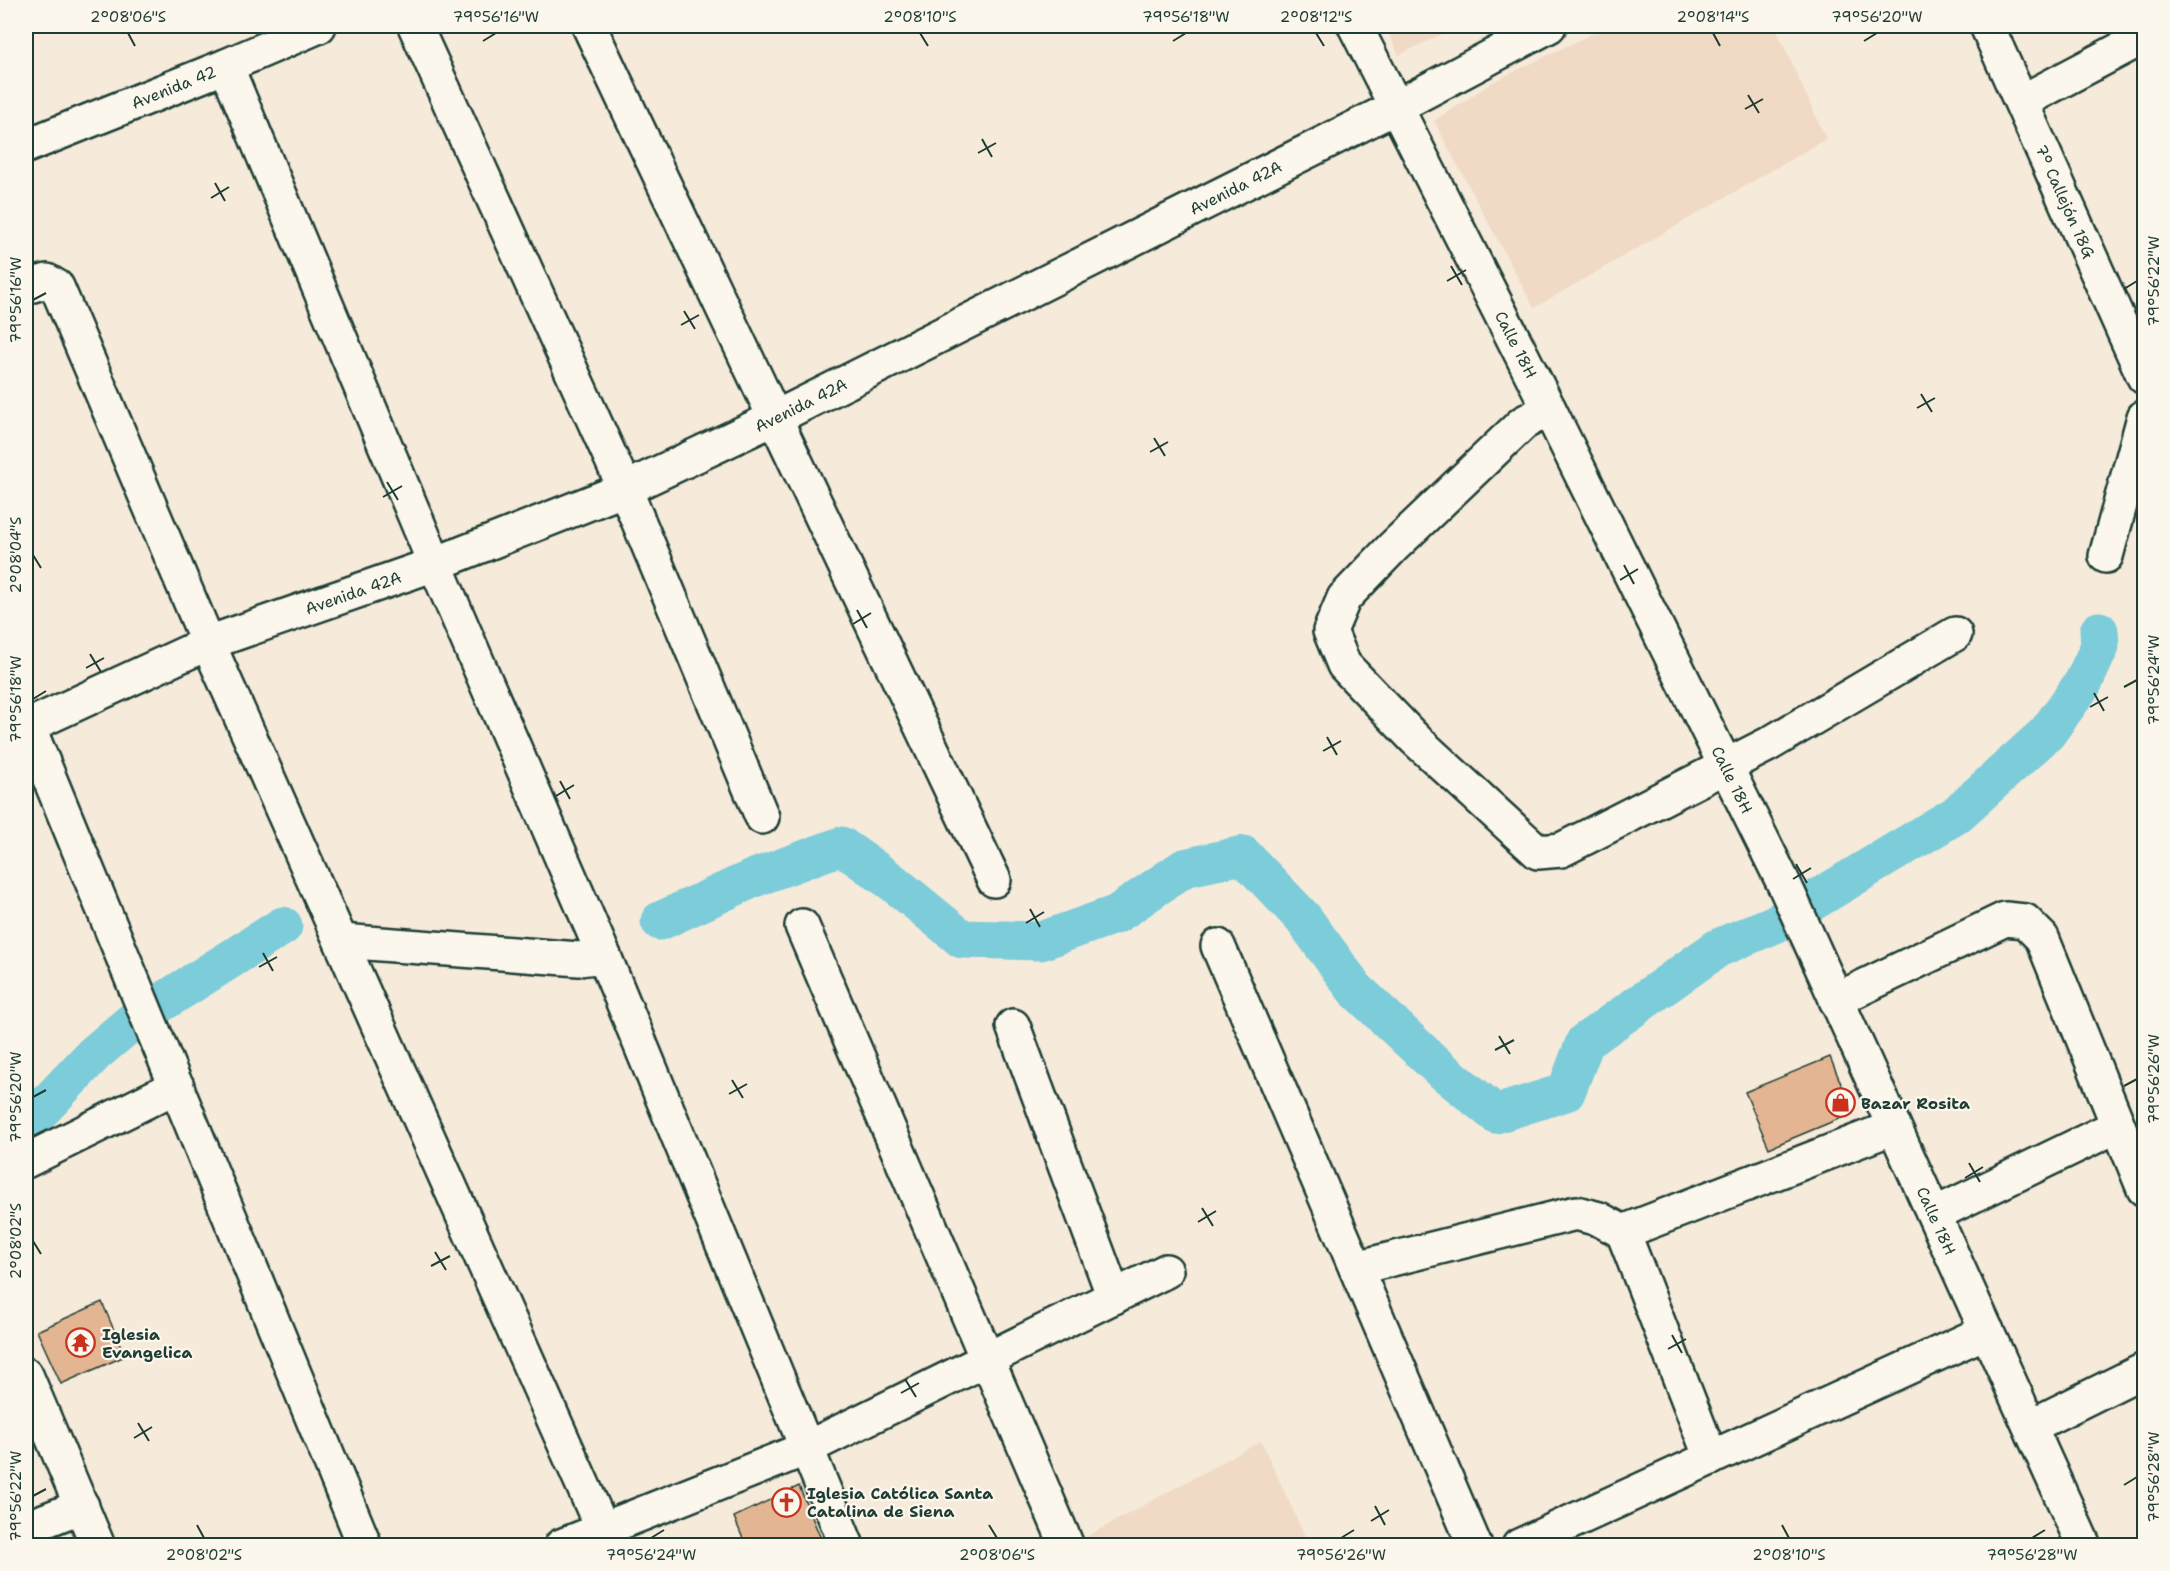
<svg xmlns="http://www.w3.org/2000/svg" width="2170" height="1571" font-family="'Shantell Sans',sans-serif">
  <rect width="100%" height="100%" fill="#f6eada"/>
  <filter id="ink" filterUnits="userSpaceOnUse"><feTurbulence type="fractalNoise" baseFrequency=".0167" numOctaves="2"/><feDisplacementMap in="SourceGraphic" scale="12" xChannelSelector="R" yChannelSelector="G"/><feConvolveMatrix kernelMatrix="1 2 1 2 8 2 1 2 1" color-interpolation-filters="sRGB"/></filter>
  <g filter="url(#ink)">
    <g fill="#f0dac5">
      <polygon points="1385,26 1459,26 1399,55"/>
      <polygon points="1608,26 1775,26 1826,139 1534,308 1434,121 1493,82"/>
      <polygon points="1261,1441 1309,1545 1085,1545 1082,1539"/>
    </g>
    <g fill="none" stroke-linecap="round" stroke-linejoin="round">
      <g stroke="#7dccda" stroke-width="39">
        <polyline points="660,921 754,878 841,846 891,881 962,939 1041,941 1117,914 1184,868 1243,855 1303,918 1355,989 1438,1067 1496,1114 1566,1092 1585,1042 1718,948 1775,924 1956,815 2047,733 2083,683 2100,646 2099,631"/>
        <polyline points="26,1126 94,1054 134,1020 283,926"/>
      </g>
    </g>
    <g fill="#e3b593" stroke="#1f3d34" stroke-width="1.5">
      <polygon points="1830,1057 1853,1113 1769,1148 1745,1092"/>
      <polygon points="102,1302 125,1356 61,1384 37,1331"/>
      <polygon points="799,1486 824,1546 746,1546 734,1517"/>
    </g>
    <g fill="none" stroke-linecap="round" stroke-linejoin="round">
      <defs>
        <g id="minor">
          <polyline points="415,26 625,489 762,817"/>
          <polyline points="589,26 994,880"/>
          <path id="s1" d="M 1355,26 L 1549,409 L 1785,886 L 2084,1546"/>
          <path id="s2" d="M 1987,26 L 2144,377"/>
          <polyline points="226,66 435,564 604,956 579,959 341,941"/>
          <polyline points="2023,101 2144,37"/>
          <path id="s3" d="M 26,146 L 226,66 L 319,26"/>
          <polyline points="26,287 47,281 57,287 208,643 610,1546"/>
          <polyline points="1549,409 1523,423 1393,547 1344,598 1330,631 1344,665 1415,739 1538,852 1561,850 1769,744 1955,634"/>
          <polyline points="2106,556 2144,417"/>
          <polyline points="26,721 365,1546"/>
          <path id="s4" d="M 26,727 L 208,643 L 435,564 L 625,489 L 775,418 L 1396,107 L 1549,26"/>
          <polyline points="802,926 1067,1546"/>
          <polyline points="1218,946 1475,1546"/>
          <polyline points="604,956 847,1546"/>
          <polyline points="1836,1000 2005,919 2025,921 2042,938 2144,1189"/>
          <polyline points="1013,1026 1114,1297"/>
          <polyline points="26,1161 177,1086"/>
          <polyline points="1935,1214 2117,1126"/>
          <polyline points="1356,1268 1576,1213 1599,1219 1623,1232"/>
          <polyline points="26,1375 98,1546"/>
          <polyline points="2031,1426 2144,1370"/>
          <polyline points="1711,1458 1623,1232 1894,1127"/>
          <polyline points="26,1528 82,1506"/>
          <polyline points="561,1546 805,1449 1166,1271"/>
          <polyline points="1519,1546 1987,1331"/>
        </g>
      </defs>
      <use href="#minor" stroke="#1f3d34" stroke-width="38"/>
      <use href="#minor" stroke="#fbf7ec" stroke-width="33"/>
    </g>
  </g>
  <path fill="none" stroke="#1f3d34" stroke-width="2" d="M 128,33 L 135,46M 920,33 L 928,46M 1316,33 L 1324,46M 1713,33 L 1720,46M 483,41 L 496,33M 1173,41 L 1186,33M 1864,41 L 1877,33M 1748,95 L 1759,113M 1745,109 L 1763,99M 982,139 L 992,157M 978,153 L 996,143M 215,183 L 225,201M 211,198 L 229,187M 1451,266 L 1462,285M 1447,281 L 1466,270M 2124,289 L 2137,281M 33,300 L 46,293M 684,311 L 695,329M 681,325 L 699,315M 1921,394 L 1932,412M 1917,408 L 1935,398M 1154,438 L 1165,456M 1150,452 L 1168,442M 387,482 L 398,500M 383,497 L 402,486M 33,555 L 41,568M 1624,565 L 1634,584M 1620,580 L 1638,569M 857,610 L 867,628M 853,624 L 871,613M 90,654 L 101,672M 86,668 L 104,658M 2124,687 L 2137,680M 2094,693 L 2104,711M 33,699 L 46,691M 2090,707 L 2108,697M 1327,737 L 1337,755M 1323,751 L 1341,741M 560,781 L 570,799M 556,796 L 574,785M 1796,864 L 1807,883M 1793,879 L 1811,868M 1030,909 L 1040,927M 1026,923 L 1044,912M 263,953 L 273,971M 259,967 L 277,957M 1499,1036 L 1510,1054M 1495,1050 L 1514,1040M 732,1080 L 743,1098M 2124,1086 L 2137,1079M 729,1094 L 747,1084M 33,1097 L 46,1090M 1969,1163 L 1980,1182M 1965,1178 L 1983,1167M 1202,1208 L 1213,1226M 1198,1222 L 1216,1211M 33,1241 L 41,1254M 435,1252 L 446,1270M 431,1266 L 450,1256M 1672,1335 L 1682,1353M 1668,1349 L 1686,1339M 905,1379 L 916,1397M 901,1393 L 919,1383M 138,1423 L 149,1441M 134,1438 L 152,1427M 2124,1485 L 2137,1477M 33,1496 L 46,1489M 1375,1506 L 1385,1525M 1371,1521 L 1389,1510M 197,1525 L 204,1538M 989,1525 L 997,1538M 1782,1525 L 1789,1538M 651,1538 L 664,1530M 1341,1538 L 1354,1530M 2032,1538 L 2045,1530"/>
  <defs>
    <symbol id="shop-ring" viewBox="-11 -11 22 22"><circle r="9.5" fill="#fbf7ec" stroke="#c8321e" stroke-width="1.5"/><path d="M-5-2.5h2.3a2.7 3.5 0 0 1 5.4 0H5L5.5 6h-11ZM-1.5-2.5h3a1.5 2.3 0 0 0-3 0Z" fill="#c8321e"/></symbol>
    <symbol id="temple-ring" viewBox="-11 -11 22 22"><circle r="9.5" fill="#fbf7ec" stroke="#c8321e" stroke-width="1.5"/><path d="M0-6L5-2H3V0L6.5 2.5H4V6H1.5V3h-3V6H-4V2.5H-6.5L-3 0V-2H-5Z" fill="#c8321e"/></symbol>
    <symbol id="church-ring" viewBox="-11 -11 22 22"><circle r="9.5" fill="#fbf7ec" stroke="#c8321e" stroke-width="1.5"/><path d="M-1.2-6h2.4v3.5h3.3v2.4h-3.3V6h-2.4V-.1h-3.3v-2.4h3.3Z" fill="#c8321e"/></symbol>
  </defs>
  <g fill-rule="evenodd">
    <use href="#shop-ring" x="1824" y="1086" width="33" height="33"/>
    <use href="#temple-ring" x="64" y="1326" width="33" height="33"/>
    <use href="#church-ring" x="770" y="1486" width="33" height="33"/>
  </g>
  <g text-anchor="middle" stroke-width="4.5" stroke-linejoin="round" paint-order="stroke">
    <g font-size="16" fill="#1f3d34" stroke="#fbf7ec">
      <text dy="6" stroke="none"><textPath href="#s3" startOffset="159">Avenida 42</textPath></text>
      <text dy="6" stroke="none"><textPath href="#s4" startOffset="1326">Avenida 42A</textPath></text>
      <text dy="6" stroke="none"><textPath href="#s2" startOffset="192">7° Callejón 18G</textPath></text>
      <text dy="6" stroke="none"><textPath href="#s1" startOffset="357">Calle 18H</textPath></text>
      <text dy="6" stroke="none"><textPath href="#s4" startOffset="840">Avenida 42A</textPath></text>
      <text dy="6" stroke="none"><textPath href="#s4" startOffset="354">Avenida 42A</textPath></text>
      <text dy="6" stroke="none"><textPath href="#s1" startOffset="843">Calle 18H</textPath></text>
      <text dy="6" stroke="none"><textPath href="#s1" startOffset="1329">Calle 18H</textPath></text>
    </g>
    <g font-size="16" font-weight="bold" fill="#1f3d34" stroke="#fbf7ec" text-anchor="start">
      <text x="1861" y="1109">Bazar Rosita</text>
      <text x="102" y="1340">Iglesia<tspan x="102" dy="18">Evangelica</tspan></text>
      <text x="807" y="1499">Iglesia Católica Santa<tspan x="807" dy="18">Catalina de Siena</tspan></text>
    </g>
  </g>
  <rect width="2170" height="1571" fill="none" stroke="#fbf7ec" stroke-width="66"/>
  <rect x="33" y="33" width="2104" height="1505" fill="none" stroke="#1f3d34" stroke-width="2"/>
  <g font-size="15" text-anchor="middle" fill="#1f3d34">
    <text x="128" y="22">2°08'06"S</text>
    <text x="496" y="22">79°56'16"W</text>
    <text x="920" y="22">2°08'10"S</text>
    <text x="1186" y="22">79°56'18"W</text>
    <text x="1316" y="22">2°08'12"S</text>
    <text x="1713" y="22">2°08'14"S</text>
    <text x="1877" y="22">79°56'20"W</text>
    <text transform="translate(2154 281) rotate(-90)" y="5">79°56'22"W</text>
    <text transform="translate(16 300) rotate(-90)" y="5">79°56'16"W</text>
    <text transform="translate(16 555) rotate(-90)" y="5">2°08'04"S</text>
    <text transform="translate(2154 680) rotate(-90)" y="5">79°56'24"W</text>
    <text transform="translate(16 699) rotate(-90)" y="5">79°56'18"W</text>
    <text transform="translate(2154 1079) rotate(-90)" y="5">79°56'26"W</text>
    <text transform="translate(16 1097) rotate(-90)" y="5">79°56'20"W</text>
    <text transform="translate(16 1241) rotate(-90)" y="5">2°08'02"S</text>
    <text transform="translate(2154 1477) rotate(-90)" y="5">79°56'28"W</text>
    <text transform="translate(16 1496) rotate(-90)" y="5">79°56'22"W</text>
    <text x="204" y="1560">2°08'02"S</text>
    <text x="651" y="1560">79°56'24"W</text>
    <text x="997" y="1560">2°08'06"S</text>
    <text x="1341" y="1560">79°56'26"W</text>
    <text x="1789" y="1560">2°08'10"S</text>
    <text x="2032" y="1560">79°56'28"W</text>
  </g>
</svg>
